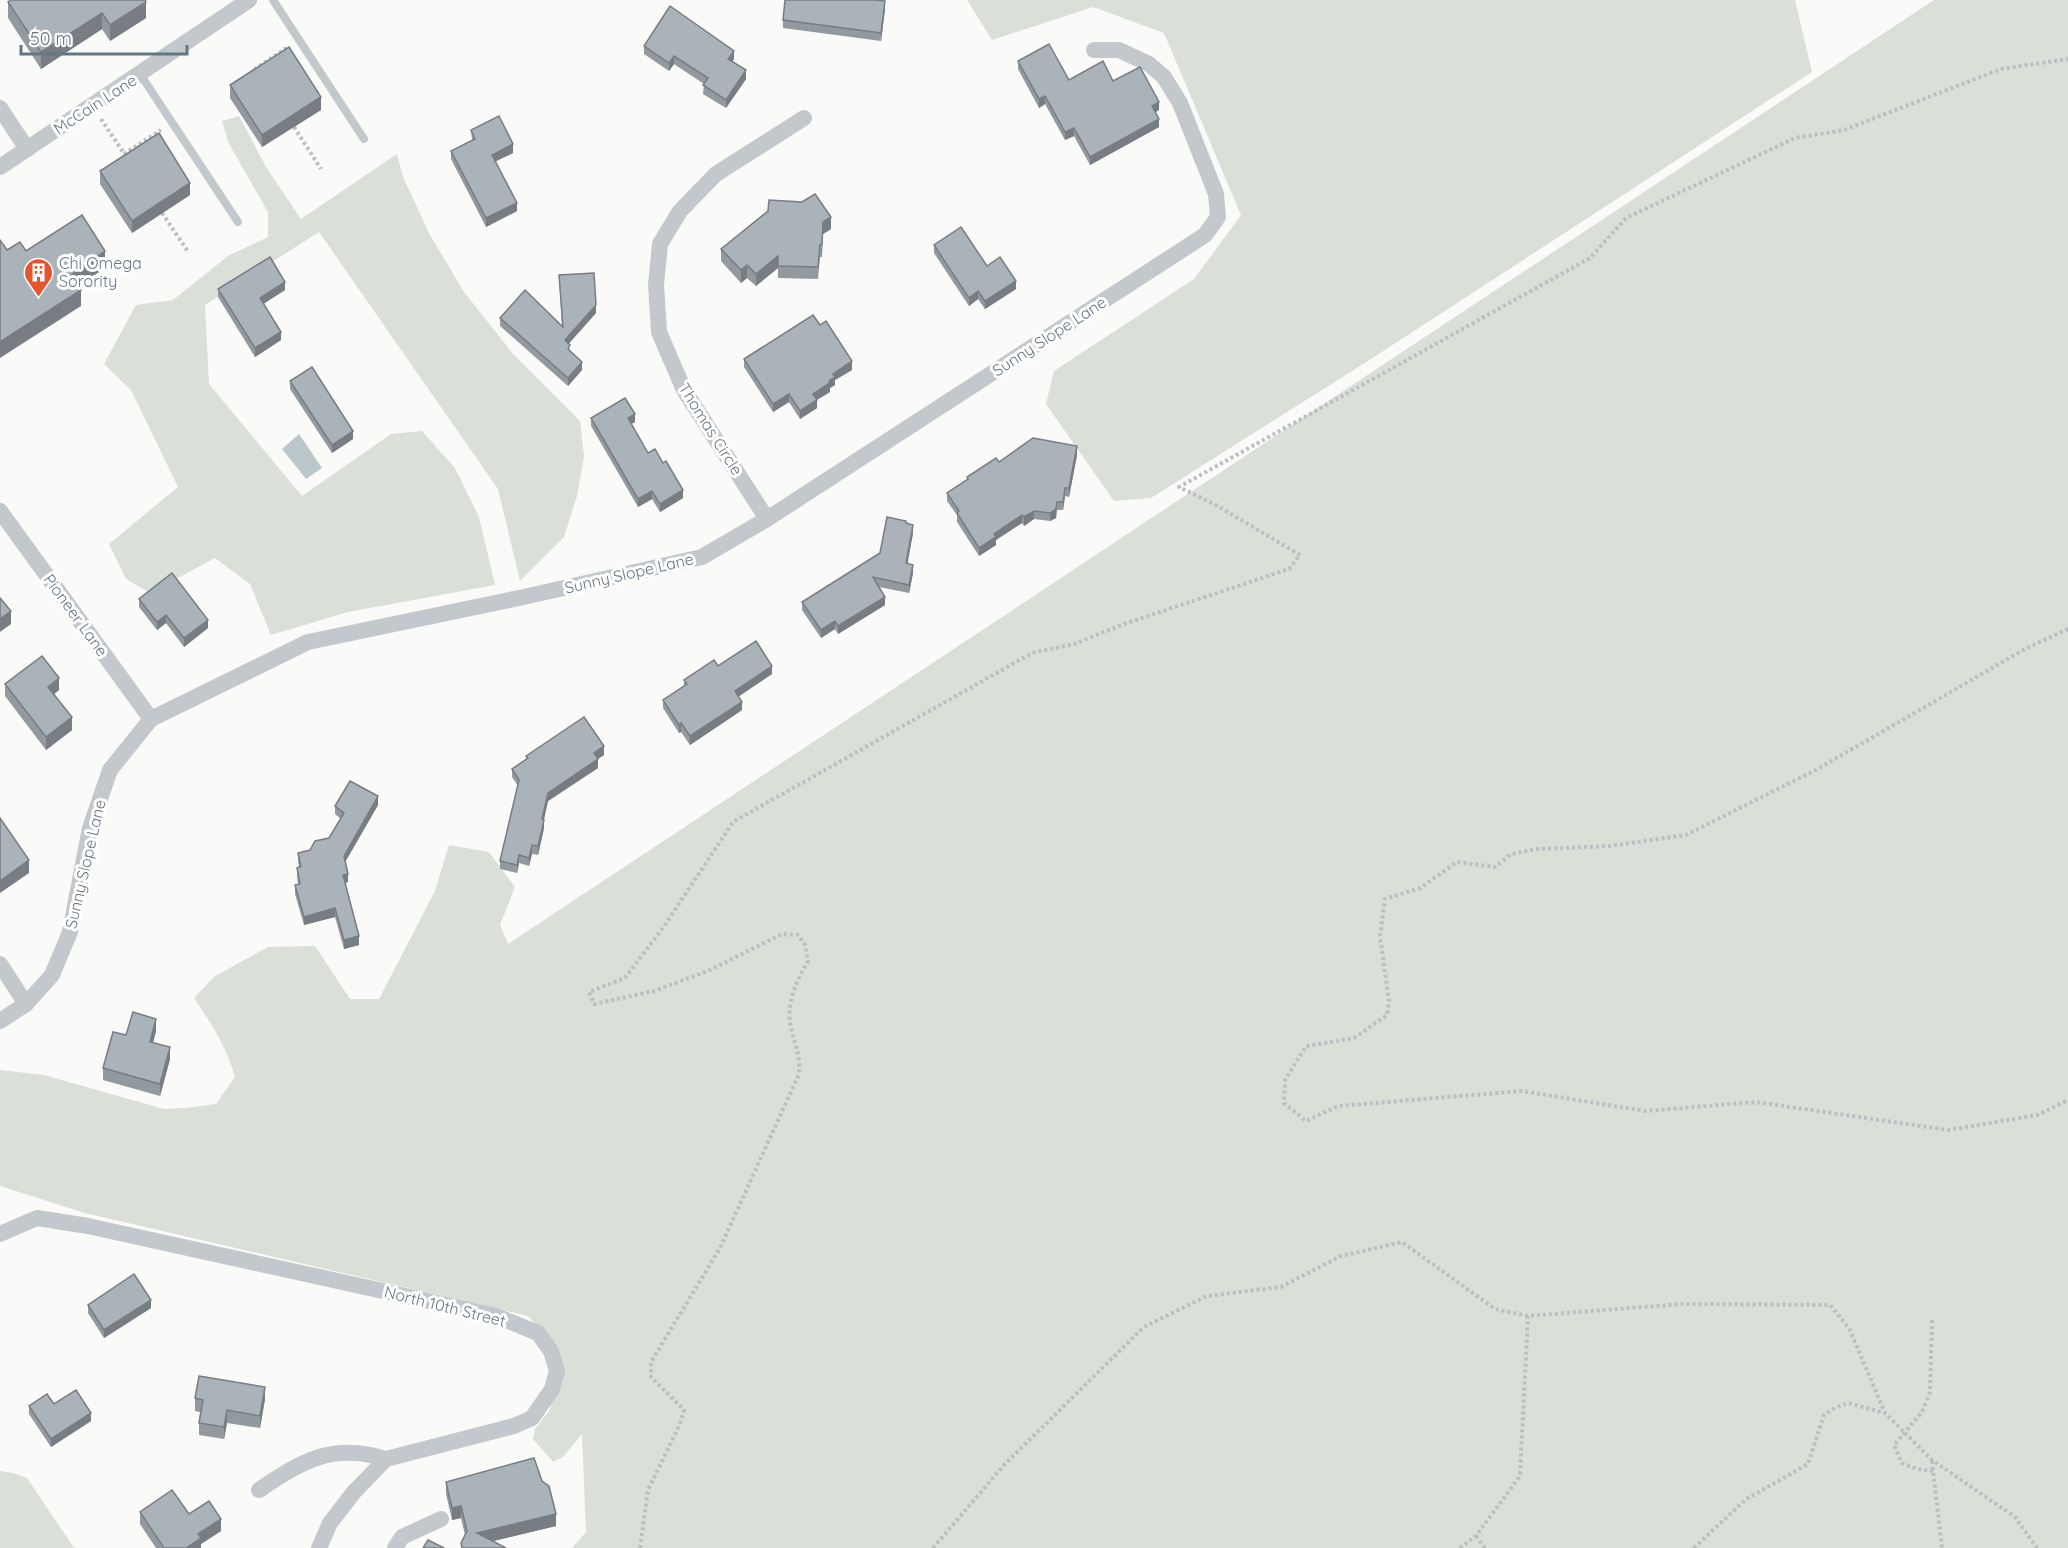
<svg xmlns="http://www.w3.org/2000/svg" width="2068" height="1548" font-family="Quicksand,sans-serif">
  <rect width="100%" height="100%" fill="#fafaf8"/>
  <g fill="#dadfd7">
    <polygon points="967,0 1795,0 1812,72 1371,359 1151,498 1114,501 1046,404 1054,371 1194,279 1241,215 1164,33 1093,7 992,40"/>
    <path d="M 1934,0 L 2068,0 L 2068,1548 L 572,1548 L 586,1532 L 582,1434 L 563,1457 L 553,1462 L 533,1439 L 535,1429 L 549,1411 L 564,1369 L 555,1346 L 528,1316 L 85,1213 L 0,1186 L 0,1070 L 44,1075 L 164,1109 L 185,1108 L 216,1104 L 235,1077 C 225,1044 213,1026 194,998 L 215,976 L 268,947 L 315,946 L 350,999 L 379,999 L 435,891 L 449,845 L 489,852 L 515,887 L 500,925 L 508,944 Z"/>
    <polygon points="239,116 266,167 301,219 397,154 403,177 430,235 464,292 514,355 580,421 584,456 577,496 564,537 520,581 498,489 319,232 205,305 209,384 302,496 391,434 422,431 455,468 479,517 495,585 348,612 271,635 250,584 215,558 150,593 126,579 109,544 178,487 131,390 104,364 136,305 173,300 228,256 268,237 268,212 228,142 222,121"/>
    <polygon points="0,1471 13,1473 27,1478 74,1548 0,1548"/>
  </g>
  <polygon fill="#bbc7cb" points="299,434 322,468 306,479 282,449"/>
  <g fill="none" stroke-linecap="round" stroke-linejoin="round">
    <g stroke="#bbbfc2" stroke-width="4" stroke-dasharray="3 3" stroke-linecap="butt">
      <polyline points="253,74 252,71 288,47"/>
      <polyline points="101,119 127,158"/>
      <polyline points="294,127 321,169"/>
      <polyline points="124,154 161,130"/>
      <polyline points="162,213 189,253"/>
      <polyline points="2068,629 2025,649 1816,770 1686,835 1609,846 1537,849 1511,854 1495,867 1457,862 1420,888 1385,899 1380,936 1389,1001 1387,1015 1354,1038 1306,1046 1285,1080 1284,1103 1306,1121 1338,1106 1522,1091 1645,1111 1756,1102 1948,1130 2038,1115 2068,1100"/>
      <polyline points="1932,1320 1930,1392 1922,1412 1894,1445 1902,1463 1917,1469 1933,1471"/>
      <polyline points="1932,1461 1942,1548"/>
      <polyline points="1476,1536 1485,1548"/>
      <path d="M 640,1548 L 648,1490 L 680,1424 L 684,1410 L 651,1377 L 651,1362 L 720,1248 L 799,1074 C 801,1053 793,1042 790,1023 C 787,1001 797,980 808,961 L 805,945 L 798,935 L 782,934 L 708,971 L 654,991 L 594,1004 L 589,992 L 625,978 L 665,925 L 733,822 L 1032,653 L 1074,644 L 1124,624 L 1289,569 L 1300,555 L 1216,505 L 1179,487 L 1590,258 L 1626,218 L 1795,138 L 1844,130 L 2001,69 L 2068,59"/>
      <polyline points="933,1548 1005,1464 1144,1327 1207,1296 1281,1287 1341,1256 1402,1242 1495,1309 1528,1316 1681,1304 1830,1305 1849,1328 1885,1413 1932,1460 2015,1517 2037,1548"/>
      <polyline points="1460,1548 1476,1536 1520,1476 1528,1316"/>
      <polyline points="1694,1548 1745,1500 1808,1464 1824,1415 1835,1408 1848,1403 1885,1413"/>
    </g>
    <g stroke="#c3c8cc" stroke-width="8">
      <polyline points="273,0 364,139"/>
      <polyline points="140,74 238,222"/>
    </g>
    <g stroke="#c3c8cc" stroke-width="16">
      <polyline points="0,108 27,149"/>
      <polyline points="0,167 249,0"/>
      <polyline points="0,511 151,719"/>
      <polyline points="767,519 684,390 659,332 656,285 660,244 680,211 716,174 804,118"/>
      <polyline points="0,964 26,1004"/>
      <polyline points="0,1021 26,1004 52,975 70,932 90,828 110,770 151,719 308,642 519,598 702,557 767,519 1205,235 1218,217 1216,194 1180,103 1164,77 1149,64 1119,50 1094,50"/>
      <polyline points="0,1234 37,1218 88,1226 496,1316 538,1333 551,1351 557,1371 552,1389 532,1418 514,1426 386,1459 354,1492 330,1523 319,1548"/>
      <path d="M 259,1490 C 302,1461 333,1442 386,1459"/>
      <polyline points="395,1548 402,1537 441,1519"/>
    </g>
  </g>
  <g fill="#929a9f">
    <polygon points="8,2 146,18 110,41 102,29 41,69 8,18"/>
    <polygon points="885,9 881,41 783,28 783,20"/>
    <polygon points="644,46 734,59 732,61 746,79 726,108 703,94 704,84 674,64 669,71 644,54"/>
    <polygon points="1018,61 1069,80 1159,110 1156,112 1159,127 1090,165 1074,136 1065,140 1045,104 1039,108 1018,69"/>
    <polygon points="230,85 321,110 262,147 230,98"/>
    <polygon points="471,130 513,153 496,161 517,211 486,227 451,159 451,151 472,140"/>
    <polygon points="100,171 190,195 132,233 100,184"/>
    <polygon points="831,229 823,234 822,257 820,257 818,279 778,278 778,268 756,286 747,278 741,283 721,261 721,249"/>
    <polygon points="934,245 987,266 1016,289 985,309 978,299 969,306 934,253"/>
    <polygon points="559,275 596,313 568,344 570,351 582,370 568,386 500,326 500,318 562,327"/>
    <polygon points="218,289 285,290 263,304 281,340 255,357 218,297"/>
    <polygon points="744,359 852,370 835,380 835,385 830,388 830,392 817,400 817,408 800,419 789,402 773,412 744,367"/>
    <polygon points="290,381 353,439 332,453 290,389"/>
    <polygon points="591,418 635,422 631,424 648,453 683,498 660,512 652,499 638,507 591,426"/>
    <polygon points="1077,455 1069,497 1065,496 1063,510 1057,510 1056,518 1050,521 1034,519 1024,526 1022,523 996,540 996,545 979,556 957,522 957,515 947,501 947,493 967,479 967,477 999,462"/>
    <polygon points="906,523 913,533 907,564 913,573 909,593 879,587 885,605 838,634 835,629 821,638 802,610 802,602 880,553"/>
    <polygon points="139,599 208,628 184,647 166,623 157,630 139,607"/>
    <polygon points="718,666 772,674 738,696 742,710 690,745 681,732 679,733 663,708 663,700 684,686 684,680"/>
    <polygon points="5,684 59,690 54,694 72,730 46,750 5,696"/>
    <polygon points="604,755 598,759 598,768 548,801 544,820 544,828 538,855 532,854 529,866 519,863 517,873 500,869 500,861 518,786 512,777 512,769 526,759 526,756"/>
    <polygon points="378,805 345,862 348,882 345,883 359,945 344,949 335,917 304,925 295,894 295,885 298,884 297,876 297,868 299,867 298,861 298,853 310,850 329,838 341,819 335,814 335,806"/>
    <polygon points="156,1031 153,1043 170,1059 160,1096 103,1080 103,1068 126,1035"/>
    <polygon points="88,1305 151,1308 104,1338 88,1313"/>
    <polygon points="195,1398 265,1399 260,1428 227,1423 224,1439 199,1435 199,1423 200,1412 195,1411"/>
    <polygon points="54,1404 91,1421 51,1447 29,1414 29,1406"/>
    <polygon points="446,1482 556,1526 493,1541 506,1548 461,1548 461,1543 465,1535 461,1518 452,1520 446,1494"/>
    <polygon points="140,1512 189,1514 221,1531 201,1544 201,1548 156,1548 140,1524"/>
  </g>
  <g fill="#777d82">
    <polygon points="885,1 885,9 881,41 881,33"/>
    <polygon points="146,2 146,18 110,41 110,25"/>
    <polygon points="102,13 102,29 41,69 41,52"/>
    <polygon points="734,51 734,59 728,67 728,59"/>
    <polygon points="674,56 674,64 669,71 669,63"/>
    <polygon points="746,70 746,79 726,108 726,100"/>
    <polygon points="1045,96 1045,104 1039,108 1039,99"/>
    <polygon points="321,97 321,110 262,147 262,135"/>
    <polygon points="1159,102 1159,110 1152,114 1152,106"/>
    <polygon points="1159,119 1159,127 1090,165 1090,157"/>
    <polygon points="1074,128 1074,136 1065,140 1065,132"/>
    <polygon points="513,144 513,153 492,163 492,155"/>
    <polygon points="190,183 190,195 132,233 132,221"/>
    <polygon points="517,203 517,211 486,227 486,218"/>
    <polygon points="831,217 831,229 823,234 822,257 823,222"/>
    <polygon points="105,251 105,268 71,291 71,275"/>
    <polygon points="778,256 778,268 756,286 756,274"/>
    <polygon points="747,265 747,278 741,283 741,270"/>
    <polygon points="1016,281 1016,289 985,309 985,301"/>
    <polygon points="285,282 285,290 260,306 260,298"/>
    <polygon points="81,290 81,306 0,358 0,342"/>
    <polygon points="978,291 978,299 969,306 969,298"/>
    <polygon points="596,305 596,313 565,348 565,340"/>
    <polygon points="281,332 281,340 255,357 255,348"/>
    <polygon points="852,361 852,370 835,380 835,385 830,388 830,392 813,402 813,394 829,381 833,374"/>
    <polygon points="582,362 582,370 568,386 568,378"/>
    <polygon points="789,394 789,402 773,412 773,404"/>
    <polygon points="817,400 817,408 800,419 800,411"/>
    <polygon points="635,414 635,422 628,426 628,418"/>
    <polygon points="353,431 353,439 332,453 332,445"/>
    <polygon points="1077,446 1077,455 1069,497 1069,488"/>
    <polygon points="1065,488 1065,496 1063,510 1063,502"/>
    <polygon points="683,490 683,498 660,512 660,504"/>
    <polygon points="652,491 652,499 638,507 638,499"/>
    <polygon points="1057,502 1056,518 1050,521 1050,513"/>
    <polygon points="1034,511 1034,519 1024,526 1024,517"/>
    <polygon points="1022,515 1022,523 996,540 996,545 979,556 979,548 994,534"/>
    <polygon points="913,525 913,533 906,572 906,563"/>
    <polygon points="913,565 913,573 909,593 909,585"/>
    <polygon points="885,597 885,605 838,634 838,626"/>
    <polygon points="11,611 11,624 0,632 0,619"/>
    <polygon points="166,615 166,623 157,630 157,622"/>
    <polygon points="208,620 208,628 184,647 184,638"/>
    <polygon points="835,621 835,629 821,638 821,630"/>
    <polygon points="772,666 772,674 735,699 735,691"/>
    <polygon points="59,678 59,690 48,699 48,687"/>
    <polygon points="742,702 742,710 690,745 690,736"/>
    <polygon points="72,717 72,730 46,750 46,737"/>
    <polygon points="681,723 681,732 679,733 679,725"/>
    <polygon points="604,746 604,755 594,761 594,753"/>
    <polygon points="598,759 598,768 548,801 542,827 542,819 548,793"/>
    <polygon points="378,796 378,805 344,864 344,856"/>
    <polygon points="544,820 544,828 538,855 538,846"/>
    <polygon points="532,845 532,854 529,866 529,858"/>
    <polygon points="519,855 519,863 517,873 517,865"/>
    <polygon points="29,860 29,873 0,893 0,881"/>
    <polygon points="348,874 348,882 343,883 343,875"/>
    <polygon points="335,908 335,917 304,925 304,917"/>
    <polygon points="359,936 359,945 344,949 344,940"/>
    <polygon points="156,1019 156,1031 150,1054 150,1042"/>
    <polygon points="170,1047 170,1059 160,1096 160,1084"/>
    <polygon points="151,1300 151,1308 104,1338 104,1330"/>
    <polygon points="265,1387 265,1399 260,1428 260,1416"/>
    <polygon points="227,1410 227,1423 224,1439 224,1427"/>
    <polygon points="91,1413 91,1421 51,1447 51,1439"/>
    <polygon points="461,1506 461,1518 452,1520 452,1508"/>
    <polygon points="556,1514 556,1526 477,1545 477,1533"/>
    <polygon points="221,1519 221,1531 201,1544 201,1548 186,1548 198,1534"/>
  </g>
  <g fill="#aab3b9" stroke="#777d82" stroke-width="1.5">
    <polygon points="11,0 145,0 146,2 110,25 102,13 41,52 8,2"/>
    <polygon points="785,0 876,0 885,1 881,33 783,20"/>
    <polygon points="670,6 734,51 728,59 746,70 726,100 703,85 708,78 674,56 669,63 644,46"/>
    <polygon points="1049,44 1069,80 1103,61 1113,81 1140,67 1159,102 1152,106 1159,119 1090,157 1074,128 1065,132 1045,96 1039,99 1018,61"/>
    <polygon points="289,47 321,97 262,135 230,85"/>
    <polygon points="499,116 513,144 492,155 517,203 486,218 451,151 475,139 471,130"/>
    <polygon points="159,133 190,183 132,221 100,171"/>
    <polygon points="815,194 831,217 823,222 822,244 820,245 818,267 778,266 778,256 756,274 747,265 741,270 721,249 768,211 769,200 802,202"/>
    <polygon points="82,215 105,251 71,275 81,290 0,342 0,240 7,250 20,242 26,251"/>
    <polygon points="961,227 987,266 1000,257 1016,281 985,301 978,291 969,298 934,245"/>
    <polygon points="270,257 285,282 260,298 281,332 255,348 218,289"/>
    <polygon points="594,273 596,305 565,340 570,345 568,349 582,362 568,378 500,318 525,290 563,327 559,275"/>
    <polygon points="813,315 820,325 826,321 852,361 833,374 835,377 829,381 830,383 813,394 817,400 800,411 789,394 773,404 744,359"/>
    <polygon points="312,367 353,431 332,445 290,381"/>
    <polygon points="625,398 635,414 628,418 648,453 655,449 663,463 666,461 683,490 660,504 652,491 638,499 591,418"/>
    <polygon points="1033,438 1077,446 1069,488 1065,488 1063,502 1057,502 1056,509 1050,513 1034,511 1024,517 1022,515 994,534 996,537 979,548 957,513 959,511 947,493 968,479 967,477 996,458 999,462"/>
    <polygon points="887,517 906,521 906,523 913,525 906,563 913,565 909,585 873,577 885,597 838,626 835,621 821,630 802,602 880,553"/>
    <polygon points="172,573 208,620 184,638 166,615 157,622 139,599"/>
    <polygon points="0,598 11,611 0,619"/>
    <polygon points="756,641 772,666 735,691 742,702 690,736 681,723 679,725 663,700 687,684 684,680 714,660 718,666"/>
    <polygon points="42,656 59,678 48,687 72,717 46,737 5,684"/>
    <polygon points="584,717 604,746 594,753 598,759 548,793 542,819 544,820 538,846 532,845 529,858 519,855 517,865 500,861 519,780 512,769 528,758 526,756"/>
    <polygon points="350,781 378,796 344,856 348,874 343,875 359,936 344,940 335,908 304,917 295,885 300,884 297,868 301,866 298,853 310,850 315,841 329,838 344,813 335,806"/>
    <polygon points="0,818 29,860 0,881"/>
    <polygon points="133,1012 156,1019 150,1042 170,1047 160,1084 103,1068 113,1032 126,1035"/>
    <polygon points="134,1274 151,1300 104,1330 88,1305"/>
    <polygon points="199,1376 265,1387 260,1416 227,1410 224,1427 199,1423 203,1400 195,1398"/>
    <polygon points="76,1390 91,1413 51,1439 29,1406 47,1394 54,1404"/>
    <polygon points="534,1458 542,1481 549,1486 556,1514 477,1533 506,1548 462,1548 461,1543 467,1531 461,1506 452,1508 446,1482"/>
    <polygon points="172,1490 189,1514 209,1501 221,1519 198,1534 201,1538 186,1548 164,1548 140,1512"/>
    <polygon points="428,1540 444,1548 423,1548"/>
  </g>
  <defs>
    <symbol id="building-pin" viewBox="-11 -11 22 30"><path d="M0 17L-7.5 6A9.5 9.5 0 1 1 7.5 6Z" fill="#e4572e" stroke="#fff"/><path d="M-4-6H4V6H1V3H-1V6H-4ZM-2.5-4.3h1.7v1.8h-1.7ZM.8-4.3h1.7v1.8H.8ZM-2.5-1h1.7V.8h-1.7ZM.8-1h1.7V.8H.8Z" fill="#fff"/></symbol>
  </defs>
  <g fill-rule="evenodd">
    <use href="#building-pin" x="22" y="256" width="33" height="45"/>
  </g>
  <g text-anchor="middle" stroke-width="6" stroke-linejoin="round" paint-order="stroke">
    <g font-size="16" fill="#657683" stroke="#fff">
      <text transform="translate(95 104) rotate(-33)" y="6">McCain Lane</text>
      <text transform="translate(1049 336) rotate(-33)" y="6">Sunny Slope Lane</text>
      <text transform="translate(711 429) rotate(58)" y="6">Thomas Circle</text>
      <text transform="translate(629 573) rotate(-13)" y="6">Sunny Slope Lane</text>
      <text transform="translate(76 615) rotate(54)" y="6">Pioneer Lane</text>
      <text transform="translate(85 864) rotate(-77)" y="6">Sunny Slope Lane</text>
      <text transform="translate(445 1306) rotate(14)" y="6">North 10th Street</text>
    </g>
    <g font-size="16" fill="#657683" stroke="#fff" text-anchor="start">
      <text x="59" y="269">Chi Omega<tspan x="59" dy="18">Sorority</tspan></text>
    </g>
  </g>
  <path d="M21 45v9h166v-9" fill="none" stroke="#657683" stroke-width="3"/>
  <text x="30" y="45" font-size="18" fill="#657683" stroke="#ffffff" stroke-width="4.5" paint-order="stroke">50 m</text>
</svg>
